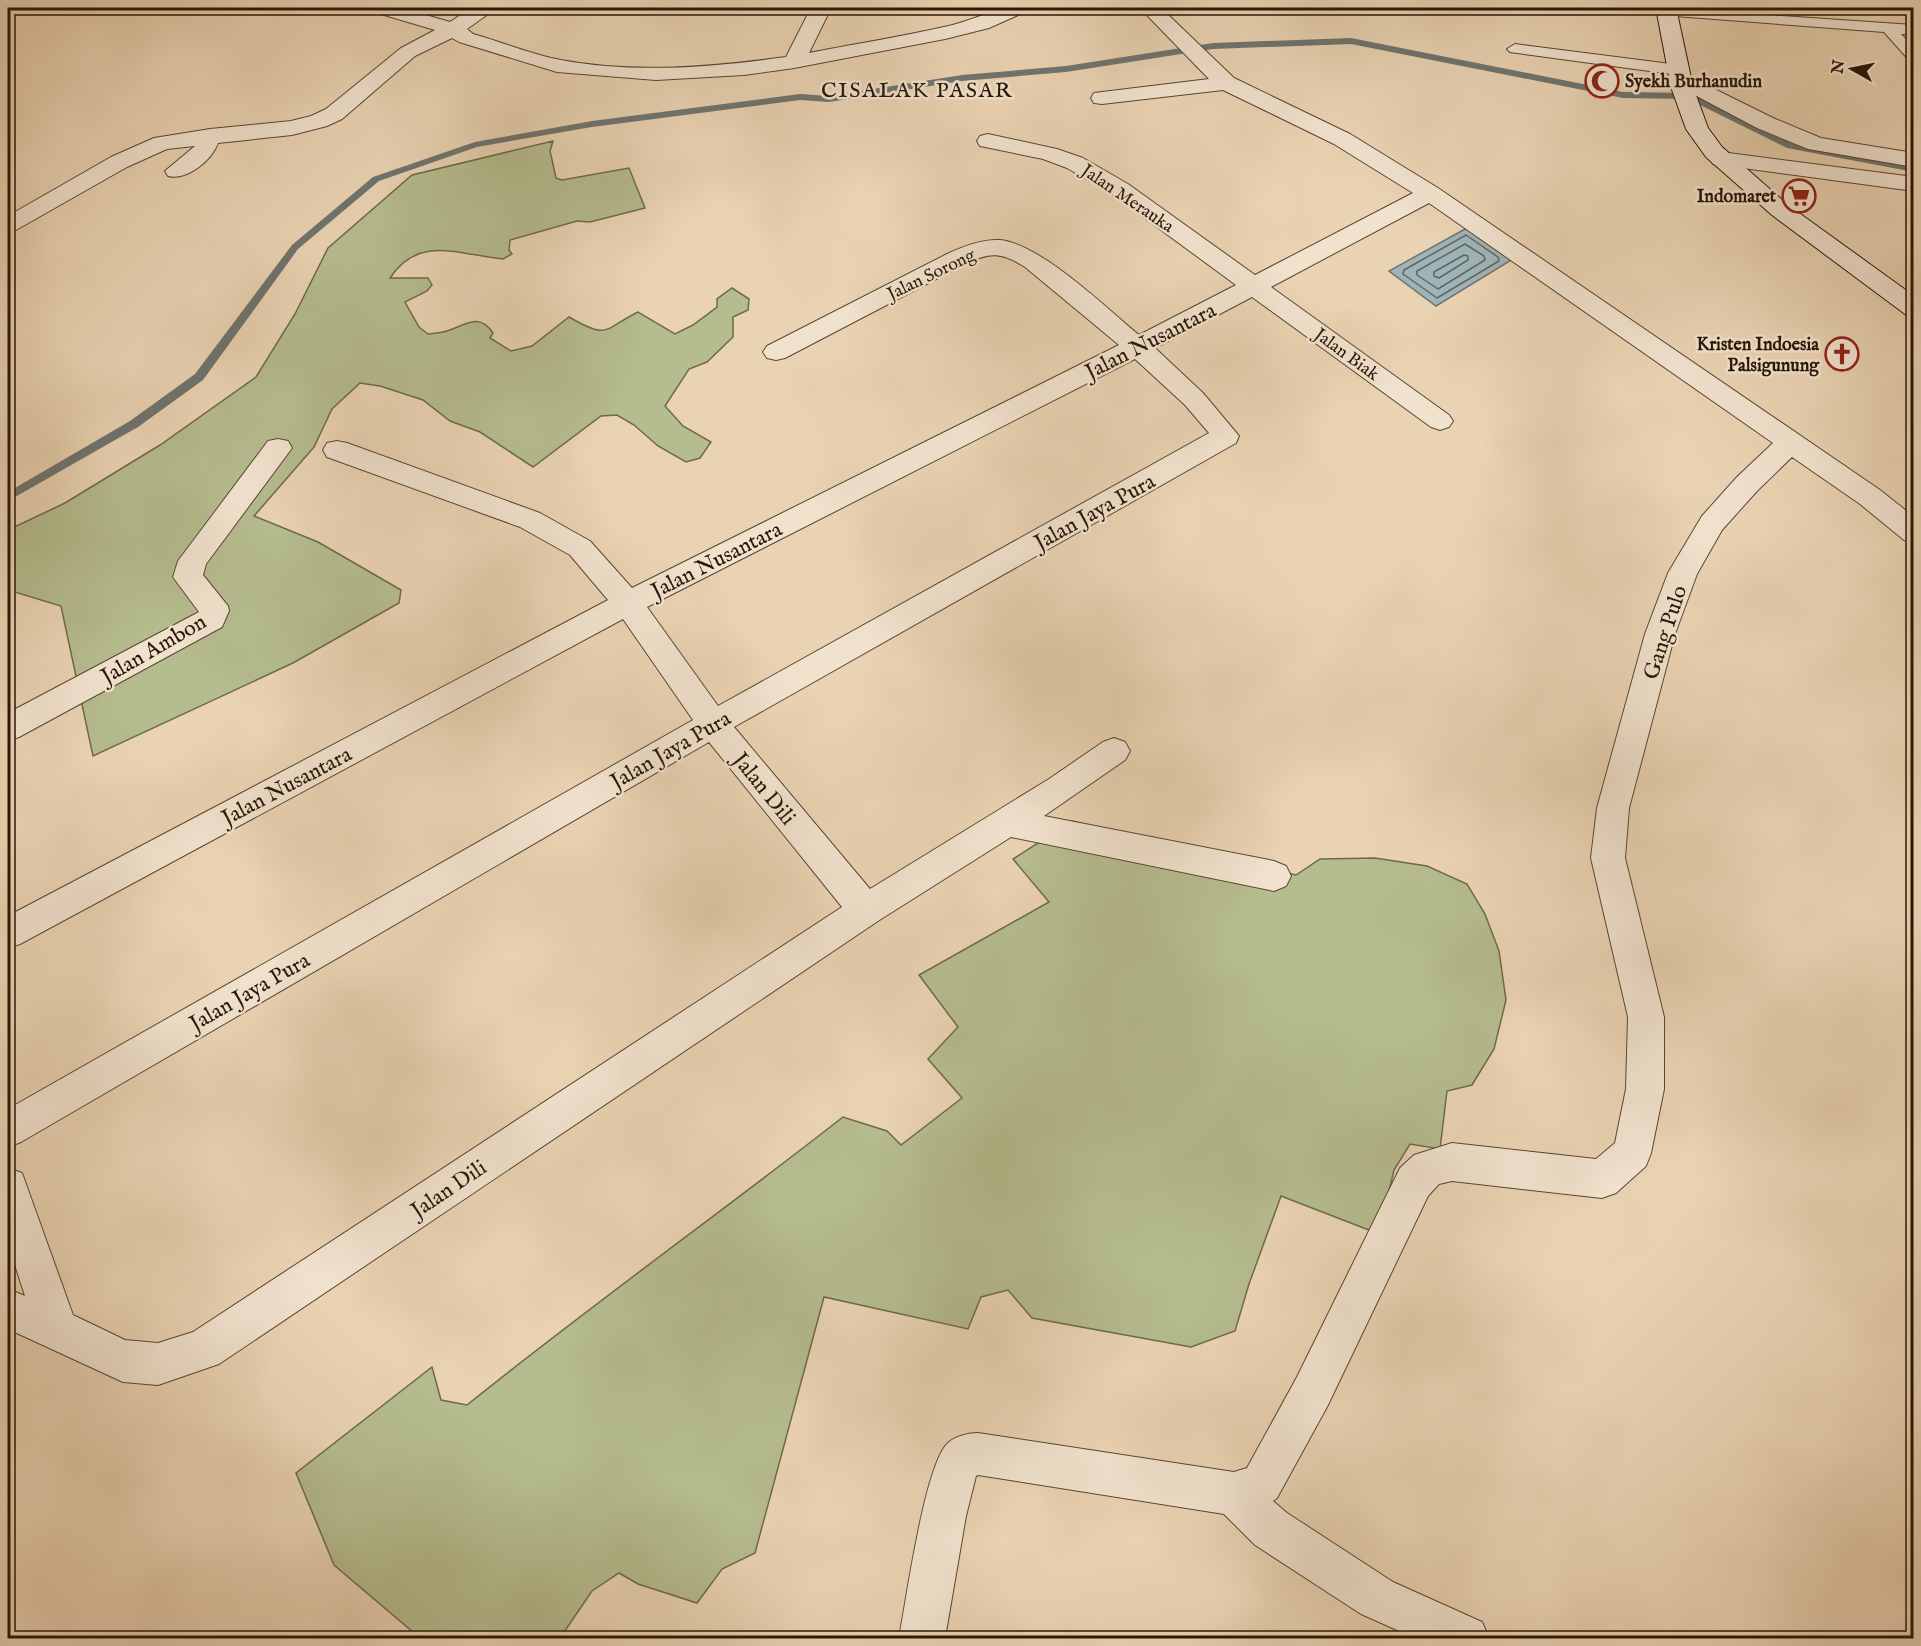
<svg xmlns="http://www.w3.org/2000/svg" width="1921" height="1646" font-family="'IM FELL English',serif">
  <rect width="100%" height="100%" fill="#ead3b3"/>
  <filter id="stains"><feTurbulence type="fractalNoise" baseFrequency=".00333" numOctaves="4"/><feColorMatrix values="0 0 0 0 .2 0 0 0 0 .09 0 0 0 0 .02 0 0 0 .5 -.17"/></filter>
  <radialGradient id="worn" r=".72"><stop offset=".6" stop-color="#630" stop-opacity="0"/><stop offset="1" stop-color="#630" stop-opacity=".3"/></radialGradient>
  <g fill="#b5bc8e" stroke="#6e6a4a" stroke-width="1.5">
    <path d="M 553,141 L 550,151 L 556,178 L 562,180 L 629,168 L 645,208 L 590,222 L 577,221 L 510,240 L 509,250 L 512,254 L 503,259 C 460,255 419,234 390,278 L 428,278 L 432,285 L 427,291 L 405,302 L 419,327 L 428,334 C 434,333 441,333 447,331 C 466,325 479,312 493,333 L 490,338 L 511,351 L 532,346 L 569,317 C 609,340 602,330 638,312 L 675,334 L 693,325 L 717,307 L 717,299 L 732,288 L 749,299 L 748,310 L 733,317 L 733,337 L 707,362 L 689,369 L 665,406 L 683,426 L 711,442 L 700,458 L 686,462 L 658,446 L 634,425 L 617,415 L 601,416 L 533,467 L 480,432 L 450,421 L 423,400 L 380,386 L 360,383 L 332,409 L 314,447 L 254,516 L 318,542 L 401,590 L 399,603 L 293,663 L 93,756 L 61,606 L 8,590 L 8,530 L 65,503 L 160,445 L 256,377 L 295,314 L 328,248 L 412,175 Z"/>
    <path d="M 1072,821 L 1296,875 L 1320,859 L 1375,858 L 1427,866 L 1467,884 L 1485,914 L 1499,951 L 1506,1000 L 1494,1049 L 1472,1085 L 1447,1091 L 1440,1149 L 1410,1144 L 1394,1170 L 1386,1204 L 1374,1232 L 1281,1196 L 1249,1284 L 1235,1331 L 1191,1347 L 1032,1318 L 1008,1290 L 981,1297 L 968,1329 L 824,1297 L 755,1553 L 722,1569 L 697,1603 L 638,1584 L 619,1573 L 592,1591 L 560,1638 L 420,1638 L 334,1565 L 296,1473 L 432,1367 L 441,1400 L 467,1405 C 590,1306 719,1214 843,1117 L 887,1131 L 901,1145 L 962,1098 L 928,1059 L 958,1027 L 919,975 L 1049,902 L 1013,859 Z"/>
  </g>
  <polygon fill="#9eb4b8" stroke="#6f7571" stroke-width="1.5" points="1467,228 1513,259 1436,306 1389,271"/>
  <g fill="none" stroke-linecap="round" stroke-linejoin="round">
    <g stroke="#63665f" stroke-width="1.5">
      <polygon points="1466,235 1498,257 1499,261 1437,298 1403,274 1404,270"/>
      <polygon points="1465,244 1484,256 1485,260 1438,289 1417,275 1417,271"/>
      <polygon points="1464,255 1468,256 1468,260 1439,278 1434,276 1434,272"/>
    </g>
    <polygon fill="#6f7571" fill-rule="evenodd" points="1351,38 1623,92 1690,93 1793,144 1914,166 1914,172 1787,148 1688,99 1623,98 1351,44 1213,49 1066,72 962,81 829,102 800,100 592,127 477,147 379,181 298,249 203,380 138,427 8,501 8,492 130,421 195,374 292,245 373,177 475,142 592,121 800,94 829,96 962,75 1066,66 1213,43"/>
    <defs>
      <g id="service">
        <polygon points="1667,8 1914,25 1914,34 1901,34 1914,47 1914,61 1909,60 1884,32 1662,15 1660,12 1662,9"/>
        <polygon points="1515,44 1679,65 1687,70 1679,75 1510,52 1507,49"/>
      </g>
      <g id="minor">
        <path d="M 371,8 L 401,8 L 450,22 L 471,8 L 494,8 L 491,12 L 467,29 L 473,34 C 502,42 532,55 561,60 C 634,74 713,67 786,57 L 811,8 L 831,8 L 809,53 C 854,44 900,37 944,27 C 973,21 999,5 1028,8 L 1025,12 L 989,28 L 945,39 L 794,68 L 744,75 L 656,80 L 557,72 L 459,42 L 452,38 L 415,56 L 342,119 L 327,126 L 292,135 L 218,143 C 212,160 187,181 168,176 L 165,171 L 195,146 L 167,149 L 127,167 L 16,230 L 8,232 L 8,216 L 111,157 L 154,138 L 210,129 L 291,121 L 311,116 L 326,109 L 401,48 L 435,30 L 374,12 Z"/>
        <path d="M 1140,8 L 1161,8 L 1234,78 L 1350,134 L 1438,188 L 1880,490 L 1914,517 L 1914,543 L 1904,540 L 1860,504 L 1792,457 L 1757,491 L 1722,530 L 1697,574 L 1675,634 L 1629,808 L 1625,858 L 1664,1017 L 1664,1089 L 1651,1153 L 1646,1166 L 1616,1193 L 1602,1198 L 1452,1181 L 1439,1184 L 1428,1196 L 1327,1407 L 1277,1498 L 1273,1501 L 1287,1513 L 1393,1582 L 1482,1622 L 1489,1638 L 1415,1638 L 1361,1614 L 1255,1545 L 1224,1514 L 978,1475 L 976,1476 L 966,1516 L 945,1638 L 899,1638 C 906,1602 925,1463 948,1443 C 955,1436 969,1433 978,1433 L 1234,1472 L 1247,1468 L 1297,1377 L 1400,1168 L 1414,1155 L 1452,1143 L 1596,1159 L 1615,1143 L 1626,1089 L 1628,1017 L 1591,858 L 1597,808 L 1645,634 L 1668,573 L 1702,516 L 1737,477 L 1773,443 L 1429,203 L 1271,287 L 1449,415 L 1453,421 L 1449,427 L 1440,430 L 1431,427 L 1252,297 L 1155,348 L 1203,393 L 1239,436 L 1236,443 L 734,727 L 870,889 L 1049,779 L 1103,742 L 1114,738 L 1125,742 L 1130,751 L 1125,760 L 1044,816 L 1274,861 L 1286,866 L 1291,876 L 1286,886 L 1274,891 L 1011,837 L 878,921 L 219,1364 L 158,1385 L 123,1382 L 8,1329 L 8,1289 L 25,1296 L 8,1243 L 8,1168 L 22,1173 L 73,1315 L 125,1340 L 158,1343 L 193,1332 L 842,907 L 709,742 L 21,1142 L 8,1147 L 8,1109 L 693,720 L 623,619 L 20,944 L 8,948 L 8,916 L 608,600 L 570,555 L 520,527 L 327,457 L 323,450 L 327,443 L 337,441 L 347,443 L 540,513 L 590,541 L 632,588 L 1119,345 L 1025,267 C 1001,252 990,252 965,264 L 785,358 L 776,360 L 767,358 L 763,352 L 767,346 L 947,254 C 964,246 982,239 1000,240 C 1041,244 1107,309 1139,335 L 1236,285 L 1112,194 L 1067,168 L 1043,159 L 980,146 L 977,141 L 980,136 L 988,134 L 1057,149 L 1083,158 L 1128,184 L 1255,275 L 1413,193 L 1334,144 L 1223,90 L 1102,104 L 1094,103 L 1091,98 L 1094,93 L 1102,92 L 1209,79 ZM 1135,359 L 1185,405 L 1209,433 L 718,706 L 647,607 Z"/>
        <polygon points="1680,72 1773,118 1821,138 1914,153 1914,167 1808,149 1757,128 1672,83 1669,78 1672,73"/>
        <polygon points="1721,152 1914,177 1914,191 1713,164 1710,159 1713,154"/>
        <polygon points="278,439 288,441 292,448 206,564 203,575 228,606 229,611 222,627 19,737 8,741 8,713 199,612 173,577 178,561 268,441"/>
      </g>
      <polygon id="secondary" points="1656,8 1676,8 1693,87 1708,128 1722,147 1788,205 1914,296 1914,316 1905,314 1772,215 1706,157 1686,129 1671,87"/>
    </defs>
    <use href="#service" stroke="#584631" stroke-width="2"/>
    <use href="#minor" stroke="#584631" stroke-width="2"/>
    <use href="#secondary" stroke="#281706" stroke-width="2"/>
    <use href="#service" fill="#f1e2ce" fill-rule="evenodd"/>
    <use href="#minor" fill="#f1e2ce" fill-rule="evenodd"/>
    <use href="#secondary" fill="#f1e2ce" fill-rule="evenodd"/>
  </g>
  <defs>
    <symbol id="mosque-ring" viewBox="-11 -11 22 22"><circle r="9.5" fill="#f1e2ce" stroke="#8f2418" stroke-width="1.5"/><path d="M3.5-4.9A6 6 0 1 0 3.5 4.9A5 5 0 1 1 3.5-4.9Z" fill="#8f2418"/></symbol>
    <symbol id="supermarket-ring" viewBox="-11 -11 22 22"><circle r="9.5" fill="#f1e2ce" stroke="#8f2418" stroke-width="1.5"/><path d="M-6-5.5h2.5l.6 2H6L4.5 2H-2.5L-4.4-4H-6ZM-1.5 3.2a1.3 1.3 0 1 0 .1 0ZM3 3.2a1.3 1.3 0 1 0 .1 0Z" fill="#8f2418"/></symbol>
    <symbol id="church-ring" viewBox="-11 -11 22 22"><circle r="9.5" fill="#f1e2ce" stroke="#8f2418" stroke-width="1.5"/><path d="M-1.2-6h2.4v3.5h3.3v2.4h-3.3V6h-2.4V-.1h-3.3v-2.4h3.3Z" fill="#8f2418"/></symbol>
  </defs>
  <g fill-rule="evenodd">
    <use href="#mosque-ring" x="1583" y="62" width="38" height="38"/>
    <use href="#supermarket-ring" x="1780" y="177" width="38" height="38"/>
    <use href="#church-ring" x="1823" y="335" width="38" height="38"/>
  </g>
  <g text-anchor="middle" stroke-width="5" stroke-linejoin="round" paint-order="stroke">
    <g font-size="18" font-weight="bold" fill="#281706" stroke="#f1e2ce" text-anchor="end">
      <text x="1625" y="87" text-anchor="start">Syekh Burhanudin</text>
      <text x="1776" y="202">Indomaret</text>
      <text x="1819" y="350">Kristen Indoesia<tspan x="1819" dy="21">Palsigunung</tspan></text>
    </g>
    <g font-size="18" fill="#281706" stroke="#f1e2ce">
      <text transform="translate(1128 198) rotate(34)" y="6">Jalan Merauka</text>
      <text transform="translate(931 274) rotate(-26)" y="6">Jalan Sorong</text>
      <text transform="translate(1347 354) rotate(36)" y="6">Jalan Biak</text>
    </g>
    <g font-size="22" letter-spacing="1.5" fill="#281706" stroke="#f1e2ce">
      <text x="917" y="97">CISALAK PASAR</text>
    </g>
    <g font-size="22" fill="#281706" stroke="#f1e2ce">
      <text transform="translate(1150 340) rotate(-27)" y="8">Jalan Nusantara</text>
      <text transform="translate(1094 511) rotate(-29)" y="8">Jalan Jaya Pura</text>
      <text transform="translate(716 559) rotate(-27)" y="8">Jalan Nusantara</text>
      <text transform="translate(1664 632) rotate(-72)" y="8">Gang Pulo</text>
      <text transform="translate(153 648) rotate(-30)" y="8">Jalan Ambon</text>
      <text transform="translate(670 749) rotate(-30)" y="8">Jalan Jaya Pura</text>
      <text transform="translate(286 785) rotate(-28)" y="8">Jalan Nusantara</text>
      <text transform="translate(765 788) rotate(51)" y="8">Jalan Dili</text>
      <text transform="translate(249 991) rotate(-30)" y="8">Jalan Jaya Pura</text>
      <text transform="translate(448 1188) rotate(-34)" y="8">Jalan Dili</text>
    </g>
  </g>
  <rect width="1921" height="1646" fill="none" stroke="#ead3b3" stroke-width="30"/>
  <rect x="9" y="9" width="1903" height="1628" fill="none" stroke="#281706" stroke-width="3"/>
  <rect x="15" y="15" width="1891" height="1616" fill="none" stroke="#281706" stroke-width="1.5"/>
  <g transform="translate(1852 69) rotate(279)" stroke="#f1e2ce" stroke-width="4.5" paint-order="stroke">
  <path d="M0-4.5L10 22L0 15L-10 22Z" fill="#281706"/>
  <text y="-9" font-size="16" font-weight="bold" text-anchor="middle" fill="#281706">N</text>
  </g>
  <rect width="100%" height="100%" filter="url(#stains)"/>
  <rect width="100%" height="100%" fill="url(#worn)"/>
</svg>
